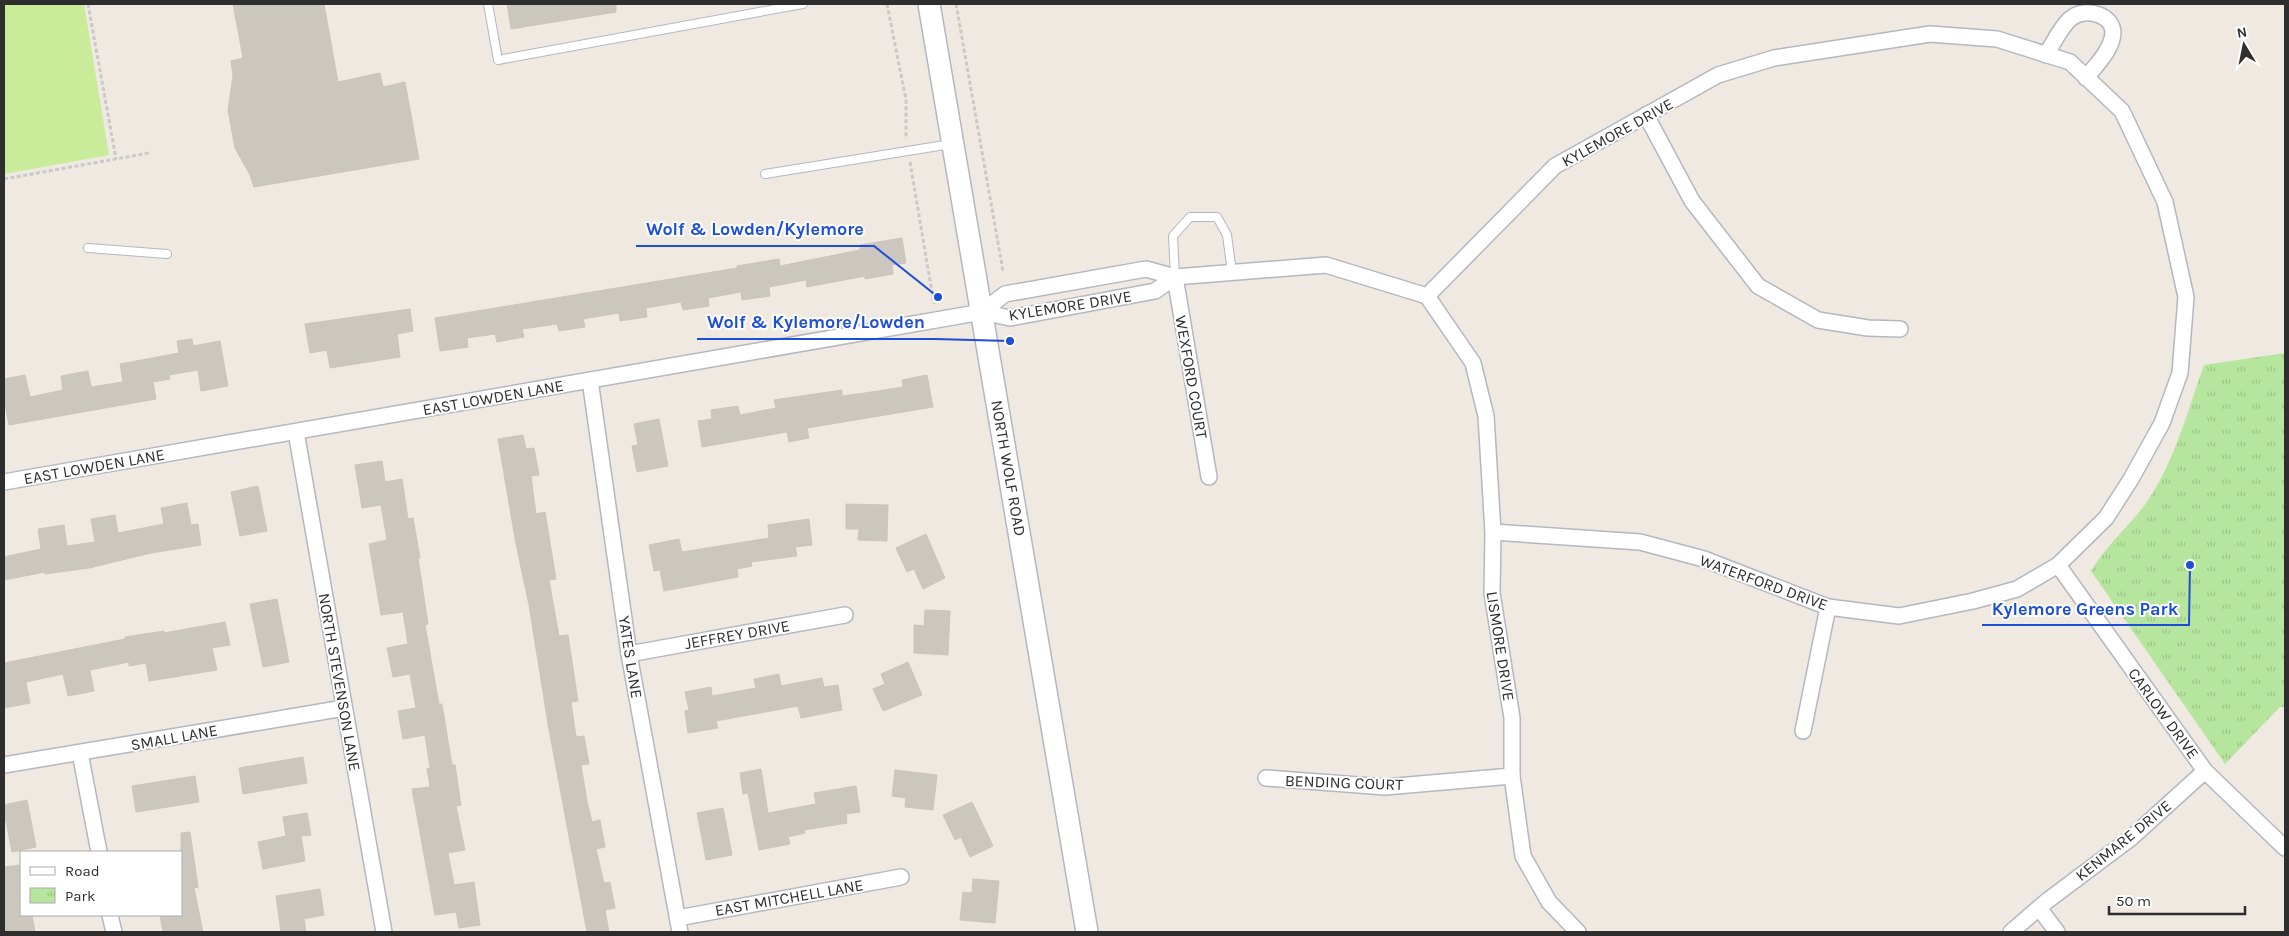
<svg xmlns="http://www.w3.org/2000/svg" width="2289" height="936" font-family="Karla,sans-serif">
  <defs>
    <pattern id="park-tufts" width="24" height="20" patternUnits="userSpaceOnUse" patternTransform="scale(1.25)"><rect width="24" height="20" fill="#b6e59e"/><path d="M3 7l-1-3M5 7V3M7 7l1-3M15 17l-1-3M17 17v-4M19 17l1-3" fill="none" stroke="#9dc588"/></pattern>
  </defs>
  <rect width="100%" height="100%" fill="#efe9e1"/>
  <path fill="url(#park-tufts)" d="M 2285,353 L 2285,707 L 2280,707 L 2225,764 L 2091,571 C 2105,547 2127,528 2144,506 C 2174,465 2187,412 2204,365 Z"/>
  <polygon fill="#c9ec9a" points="4,4 84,4 109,155 4,174"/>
  <g fill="#cbc7bf" stroke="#cbc5ba">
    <polygon points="233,4 324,4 338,82 380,73 383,87 405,82 419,159 254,187 250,175 235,148 228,110 233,75 231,61 243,58"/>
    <polygon points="507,4 616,4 616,12 511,29"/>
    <polygon points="902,238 906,263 892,265 893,274 865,279 865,276 807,287 806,280 769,287 770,296 742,300 741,292 708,298 709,306 683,310 681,302 646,308 647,317 620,321 619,313 583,319 585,327 559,331 557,324 522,329 524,337 497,342 495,334 467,338 468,347 440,351 435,318 737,268 737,266 779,259 780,266 860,250 860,245"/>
    <polygon points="410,309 413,331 397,334 400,357 330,368 327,350 310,353 305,324"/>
    <polygon points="192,339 193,346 220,341 228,386 201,391 198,370 169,375 170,379 153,382 156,399 9,425 4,399 4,379 25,375 30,397 63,390 61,376 88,371 91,387 123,382 120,364 179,353 177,341"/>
    <polygon points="927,375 933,407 807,428 809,438 789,442 787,432 702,447 698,421 712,419 711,410 738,406 740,415 776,408 774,400 842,390 842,396 865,393 903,387 902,380"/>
    <polygon points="659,419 668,466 637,472 632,446 638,445 634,424"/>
    <polygon points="523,435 526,449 534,448 539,475 531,476 536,514 545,512 556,579 549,580 559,636 568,635 578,701 571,702 576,737 584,736 589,764 581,765 587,801 592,822 600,820 605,847 596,849 604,883 610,882 615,908 605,910 609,932 587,932 549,730 529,605 516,544 498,439"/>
    <polygon points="382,461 385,482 402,479 408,519 413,518 420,558 418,558 428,624 425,625 439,704 442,704 452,765 455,765 461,805 456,806 465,850 448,853 454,885 474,882 480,925 459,928 456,912 435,915 412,789 430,787 427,769 430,768 425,735 403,739 398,711 416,708 410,674 393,677 387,648 408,644 403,612 381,615 369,544 387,540 381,505 362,508 355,465"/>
    <polygon points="258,486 267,531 240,536 231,492"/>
    <polygon points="187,503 191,525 198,524 201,545 151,553 89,568 45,574 45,572 4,580 4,557 41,549 38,529 64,525 67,546 95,542 91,519 115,515 118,533 164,524 161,508"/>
    <polygon points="846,504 888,505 887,541 858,540 859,529 846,529"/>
    <polygon points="809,519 812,545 795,547 797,556 751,562 752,566 737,569 738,577 664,591 660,570 654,571 649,545 679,539 682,552 769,538 768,525"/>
    <polygon points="926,534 945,578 923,589 914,569 907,572 896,548"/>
    <polygon points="277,599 289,662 263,667 250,604"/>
    <polygon points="925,610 950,611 948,655 914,653 914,625 924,626"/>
    <polygon points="225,622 230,645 212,648 217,670 149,681 146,663 129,666 129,662 90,670 94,691 68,696 63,674 26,682 30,703 4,708 4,663 125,639 125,637 164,631 164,633"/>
    <polygon points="908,662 922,695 883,711 873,689 885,684 881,674"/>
    <polygon points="779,674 781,686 822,678 824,687 838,685 842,710 801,718 798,706 716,721 718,728 688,733 685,711 689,710 685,692 711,687 712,696 756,688 754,679"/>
    <polygon points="303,757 307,783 243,794 239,768"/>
    <polygon points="761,769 768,813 816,804 814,793 856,786 860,812 846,814 847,823 804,830 805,833 788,837 790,844 759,850 748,793 743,794 740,773"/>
    <polygon points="895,770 937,775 933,810 905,807 906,798 892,796"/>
    <polygon points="195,776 199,802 136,812 132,786"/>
    <polygon points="27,800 36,847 12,852 6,821 4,822 4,805"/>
    <polygon points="972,802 993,846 970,857 961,837 955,840 943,815"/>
    <polygon points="723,808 732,855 706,860 697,813"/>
    <polygon points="307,813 311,835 301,836 305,861 263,869 258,842 286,836 283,817"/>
    <polygon points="190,832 198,887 194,888 203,932 163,932 160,915 181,915 181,833"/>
    <polygon points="21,865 21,915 32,915 35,932 4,932 4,867"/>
    <polygon points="973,879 999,881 995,923 960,920 963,892 972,893"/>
    <polygon points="320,889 324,915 304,919 306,932 281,932 276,896"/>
  </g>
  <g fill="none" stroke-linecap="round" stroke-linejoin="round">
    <defs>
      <g id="service">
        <polyline points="488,4 498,60 803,4"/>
        <polyline points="765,174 951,144"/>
        <polyline points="88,248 167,254"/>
        <polyline points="1175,277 1173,236 1190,217 1217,217 1227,235 1232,273"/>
      </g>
      <g id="minor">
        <path d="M 2046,55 C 2053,44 2060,28 2070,19 C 2086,5 2119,16 2112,39 C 2108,54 2095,66 2086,78"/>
        <polyline points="1646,115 1692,201 1758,286 1818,320 1868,328 1900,329"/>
        <polyline points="1175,277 1209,477"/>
        <polyline points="1427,296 1473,363 1486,416 1493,532 1492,593 1512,718 1512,776 1523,856 1549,902 1578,932"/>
        <polyline points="982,312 1005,294 1146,269 1175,277 1326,265 1427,296 1555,166 1718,75 1774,58 1930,34 1997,39 2070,62 2122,111 2165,202 2186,297 2180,373 2162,423 2131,479 2106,518 2058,565 2017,589 1973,601 1899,616 1828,607 1704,559 1640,542 1493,532"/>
        <polyline points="590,380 629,654 680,932"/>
        <polyline points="296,432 384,932"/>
        <polyline points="4,482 982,312 1010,318 1155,291 1175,277"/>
        <polyline points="2058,565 2205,771 2285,848"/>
        <polyline points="629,654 845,615"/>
        <polyline points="1803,731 1828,607"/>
        <polyline points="80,753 99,852"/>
        <polyline points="4,765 344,708"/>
        <polyline points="1266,778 1385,787 1512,776"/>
        <polyline points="2039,908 2057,932"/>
        <polyline points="110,915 114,932"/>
        <polyline points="678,918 901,877"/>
        <polyline points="2011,932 2047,901 2131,838 2205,771"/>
      </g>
      <polyline id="secondary" points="929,4 1087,932"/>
    </defs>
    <use href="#service" stroke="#b4b7c1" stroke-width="10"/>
    <use href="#minor" stroke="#b4b7c1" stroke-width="18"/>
    <use href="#secondary" stroke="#b4b7c1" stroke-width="24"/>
    <g stroke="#c9c9c9" stroke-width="3" stroke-dasharray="4 2.5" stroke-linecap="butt">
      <polyline points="88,4 116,159"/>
      <polyline points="887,4 906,100 906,139"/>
      <polyline points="956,4 1003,271"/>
      <polyline points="910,162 934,304"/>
      <polyline points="4,179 149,153"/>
    </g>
    <use href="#service" stroke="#fff" stroke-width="8"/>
    <use href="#minor" stroke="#fff" stroke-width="15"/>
    <use href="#secondary" stroke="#fff" stroke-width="21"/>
  </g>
  <g text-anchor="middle" stroke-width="4" stroke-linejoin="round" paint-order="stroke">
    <g font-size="16" fill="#2e2e2e" stroke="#fff">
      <text transform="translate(1617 132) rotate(-29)" y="6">KYLEMORE DRIVE</text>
      <text transform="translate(1070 305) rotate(-9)" y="6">KYLEMORE DRIVE</text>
      <text transform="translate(1192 377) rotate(80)" y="6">WEXFORD COURT</text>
      <text transform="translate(493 397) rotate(-10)" y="6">EAST LOWDEN LANE</text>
      <text transform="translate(94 466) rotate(-10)" y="6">EAST LOWDEN LANE</text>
      <text transform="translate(1009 468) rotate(80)" y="6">NORTH WOLF ROAD</text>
      <text transform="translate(1764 582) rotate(20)" y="6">WATERFORD DRIVE</text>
      <text transform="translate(737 634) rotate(-10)" y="6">JEFFREY DRIVE</text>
      <text transform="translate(1501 646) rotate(81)" y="6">LISMORE DRIVE</text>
      <text transform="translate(631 657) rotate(81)" y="6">YATES LANE</text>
      <text transform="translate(340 682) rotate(80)" y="6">NORTH STEVENSON LANE</text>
      <text transform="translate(2164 713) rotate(54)" y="6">CARLOW DRIVE</text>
      <text transform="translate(174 737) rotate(-10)" y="6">SMALL LANE</text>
      <text transform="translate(1344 782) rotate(2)" y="6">BENDING COURT</text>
      <text transform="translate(2123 840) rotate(-39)" y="6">KENMARE DRIVE</text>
      <text transform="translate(789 897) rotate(-10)" y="6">EAST MITCHELL LANE</text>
    </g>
  </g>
  <path fill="none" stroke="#1d4ed8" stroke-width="2" d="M938 297L874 246H636M1010 341L935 339H697M2190 565L2189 625H1982"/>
  <g fill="#1d4ed8" stroke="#fff" stroke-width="2">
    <circle cx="938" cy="297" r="5"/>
    <circle cx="1010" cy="341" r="5"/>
    <circle cx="2190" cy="565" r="5"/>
  </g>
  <g font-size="18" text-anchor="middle" font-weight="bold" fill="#1d4ed8" stroke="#fff" stroke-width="4" stroke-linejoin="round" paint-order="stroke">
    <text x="755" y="235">Wolf &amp; Lowden/Kylemore</text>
    <text x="816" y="328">Wolf &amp; Kylemore/Lowden</text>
    <text x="2085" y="615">Kylemore Greens Park</text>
  </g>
  <rect width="2289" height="936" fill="none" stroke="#2e2e2e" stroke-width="10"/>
  <rect x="20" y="851" width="162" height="65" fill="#ffffff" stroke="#ababab"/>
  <rect x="30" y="867" width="25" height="8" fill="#ffffff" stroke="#ababab"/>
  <text x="65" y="876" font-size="15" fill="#2e2e2e">Road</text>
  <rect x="30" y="888" width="25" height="15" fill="url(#park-tufts)" stroke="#ababab"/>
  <text x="65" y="901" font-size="15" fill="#2e2e2e">Park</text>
  <g transform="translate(2244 45) rotate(350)" stroke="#ffffff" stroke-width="4" paint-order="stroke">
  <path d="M0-4L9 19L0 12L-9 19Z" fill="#2e2e2e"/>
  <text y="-8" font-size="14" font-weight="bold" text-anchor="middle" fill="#2e2e2e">N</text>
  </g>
  <path d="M2109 906v8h136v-8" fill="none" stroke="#2e2e2e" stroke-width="2.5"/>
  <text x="2116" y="906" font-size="15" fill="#2e2e2e" stroke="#ffffff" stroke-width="4" paint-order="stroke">50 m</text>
</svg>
